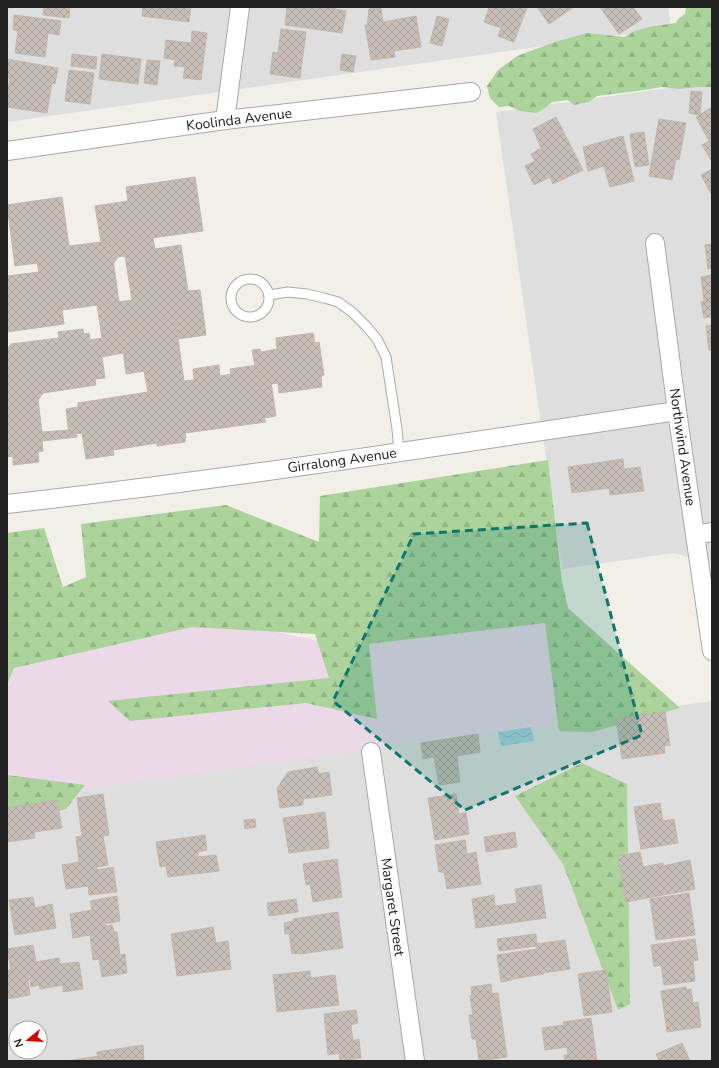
<svg xmlns="http://www.w3.org/2000/svg" width="719" height="1068" font-family="'Nunito Sans',sans-serif">
  <defs>
    <pattern id="forest-firs" width="22" height="20" patternUnits="userSpaceOnUse"><rect width="22" height="20" fill="#abd39b"/><path d="M5 1l3.5 6h-7zM16 11l3.5 6h-7z" fill="#93b585"/></pattern>
    <pattern id="water-waves" width="16" height="10" patternUnits="userSpaceOnUse"><rect width="16" height="10" fill="#a7d3e1"/><path d="M0 5q4-4 8 0t8 0" fill="none" stroke="#8fb5c1"/></pattern>
    <pattern id="building-cross-hatch" width="8" height="8" patternUnits="userSpaceOnUse"><rect width="8" height="8" fill="#c7beb7"/><path d="M0 0l8 8M0 8l8-8" fill="none" stroke="#aba39d"/></pattern>
  </defs>
  <rect width="100%" height="100%" fill="#f2efe8"/>
  <g fill="#dfdede" fill-rule="evenodd">
    <polygon points="7,7 668,7 671,28 7,122"/>
    <polygon points="712,82 712,564 674,553 562,569 496,112"/>
    <path d="M 712,701 L 712,1061 L 7,1061 L 7,800 ZM 16,1028 L 40,1028 L 40,1052 L 16,1052 Z"/>
  </g>
  <polygon fill="#ebd9e8" points="551,611 570,721 59,793 7,793 7,627 196,615 333,644"/>
  <g fill="url(#forest-firs)">
    <path d="M 686,7 L 712,7 L 712,87 L 696,87 L 679,89 L 662,87 L 644,90 L 597,96 L 589,102 L 574,105 L 568,100 L 552,102 L 544,109 L 536,113 L 520,111 L 509,106 L 499,107 L 490,98 L 487,86 L 498,70 L 517,56 L 555,42 L 587,33 L 624,37 C 641,26 657,26 676,23 L 678,19 L 685,14 Z"/>
    <polygon points="548,460 562,582 568,608 680,708 592,732 559,731 545,623 369,644 377,719 306,703 130,721 108,701 329,678 315,634 192,627 14,668 7,685 7,533 44,528 63,587 86,577 81,524 226,505 319,542 320,496"/>
    <polygon points="582,763 627,784 630,1004 618,1010 563,864 515,796"/>
    <polygon points="7,775 85,785 66,809 7,826"/>
  </g>
  <polygon fill="url(#water-waves)" points="531,727 534,741 501,746 498,732"/>
  <g fill="url(#building-cross-hatch)" stroke="#c4b6a9">
    <polygon points="44,7 70,7 69,18 43,15"/>
    <polygon points="143,7 191,7 189,22 142,16"/>
    <polygon points="287,7 331,7 331,8 346,11 342,33 285,25"/>
    <polygon points="486,7 527,7 514,42 498,36 501,28 484,22 489,8"/>
    <polygon points="537,7 574,7 549,24"/>
    <polygon points="600,7 633,7 642,19 619,34"/>
    <polygon points="381,8 383,22 416,16 421,47 394,51 395,57 371,60 365,25 367,26 369,9"/>
    <polygon points="14,15 61,21 59,35 48,33 45,57 15,53 18,31 13,30"/>
    <polygon points="437,16 449,19 442,46 430,43"/>
    <polygon points="281,29 306,32 300,78 270,74 273,52 278,53"/>
    <polygon points="192,31 207,33 201,80 183,78 185,67 174,66 175,60 164,58 166,40 191,43"/>
    <polygon points="72,54 97,57 96,69 71,66"/>
    <polygon points="102,54 141,59 138,84 99,79"/>
    <polygon points="342,54 356,56 353,72 340,70"/>
    <polygon points="7,59 58,68 55,84 52,83 47,113 7,107 7,95 10,78 7,78"/>
    <polygon points="147,60 160,61 157,85 144,83"/>
    <polygon points="69,70 94,73 90,104 65,101"/>
    <polygon points="691,91 702,92 700,115 689,113"/>
    <polygon points="712,107 712,162 702,145 709,141 696,117"/>
    <polygon points="556,117 583,170 553,184 550,177 534,185 525,166 535,161 531,154 541,148 533,129"/>
    <polygon points="659,119 686,123 679,160 676,159 672,180 649,176"/>
    <polygon points="644,132 649,165 635,167 630,134"/>
    <polygon points="623,136 634,181 610,187 604,166 588,171 583,147"/>
    <polygon points="712,169 712,194 711,194 701,175"/>
    <polygon points="195,177 203,231 136,240 135,237 101,242 95,206 128,201 126,187"/>
    <polygon points="62,197 69,246 101,242 111,245 119,302 62,310 64,324 7,332 7,276 39,272 37,263 15,266 7,205"/>
    <polygon points="135,237 136,240 153,238 155,249 181,245 188,291 200,290 206,335 178,339 175,318 141,323 142,333 102,338 97,305 132,300 125,256 118,257 114,263 111,245 101,242"/>
    <polygon points="712,244 712,268 708,269 705,245"/>
    <polygon points="712,275 712,317 704,318 701,302 704,301 701,277"/>
    <polygon points="175,318 184,381 194,380 193,369 219,365 220,376 231,374 230,369 257,365 260,390 272,388 276,416 264,418 266,422 185,433 186,438 185,439 185,442 157,446 157,443 113,450 114,455 86,459 82,433 69,435 66,409 78,407 78,403 148,392 144,371 126,374 121,335 142,333 141,323"/>
    <polygon points="712,325 712,350 709,350 706,326"/>
    <polygon points="83,329 84,334 89,333 90,340 121,335 123,353 102,357 105,378 95,379 96,385 43,393 38,400 42,432 69,430 69,435 77,435 77,437 42,441 43,451 38,452 39,462 13,465 13,456 7,457 7,350 11,344 59,338 58,332"/>
    <polygon points="313,333 315,343 319,342 324,375 321,376 322,387 279,393 278,383 271,384 272,388 260,390 257,365 255,366 252,350 260,349 261,352 277,349 276,338"/>
    <polygon points="623,459 624,469 640,467 644,491 610,495 609,488 572,493 568,467"/>
    <polygon points="665,712 670,745 664,746 665,753 622,759 616,719 648,713 649,715"/>
    <polygon points="478,734 480,752 457,756 460,782 439,785 434,757 423,759 421,743"/>
    <polygon points="317,767 319,774 329,772 332,795 303,799 303,805 280,808 277,788 288,772"/>
    <polygon points="103,794 109,835 103,836 108,865 97,867 97,870 113,867 117,892 89,895 88,886 66,889 62,865 79,862 76,837 82,836 77,798"/>
    <polygon points="456,794 459,814 466,812 469,834 435,840 428,798"/>
    <polygon points="57,800 62,828 34,832 35,838 7,842 7,808"/>
    <polygon points="660,803 663,821 674,819 678,843 641,849 634,807"/>
    <polygon points="325,812 329,848 289,853 283,818"/>
    <polygon points="255,819 256,827 245,829 244,820"/>
    <polygon points="515,832 517,847 486,852 484,837"/>
    <polygon points="205,835 207,850 198,852 198,857 216,855 219,871 168,877 166,866 160,867 156,842"/>
    <polygon points="465,840 467,854 476,852 481,884 447,889 444,872 439,872 435,845"/>
    <polygon points="640,852 643,867 663,863 663,866 690,860 695,889 626,902 618,856"/>
    <polygon points="337,859 342,897 313,902 310,884 306,885 303,864"/>
    <polygon points="541,885 546,918 476,928 472,899 494,895 495,906 517,903 515,889"/>
    <polygon points="689,893 695,935 656,940 650,899"/>
    <polygon points="117,896 120,921 105,924 105,926 112,925 114,932 117,932 120,955 125,954 127,973 102,977 99,959 93,960 90,935 73,938 70,914 92,910 90,901"/>
    <polygon points="33,897 35,908 52,904 56,928 15,935 9,900"/>
    <polygon points="296,899 298,912 269,916 267,903"/>
    <polygon points="338,912 343,948 300,954 300,953 292,954 289,933 285,934 284,923 293,921 293,919"/>
    <polygon points="213,927 216,943 228,941 231,969 177,976 171,934"/>
    <polygon points="536,934 537,946 499,951 497,939"/>
    <polygon points="695,939 698,960 693,961 695,981 664,985 661,965 654,967 651,945"/>
    <polygon points="565,940 570,969 543,973 544,974 513,979 512,980 501,982 497,955 537,949 536,944"/>
    <polygon points="33,945 36,962 59,958 60,964 79,962 83,989 63,992 63,985 40,989 39,985 31,987 30,979 28,980 30,995 7,999 7,970 11,970 7,949"/>
    <polygon points="606,970 612,1012 584,1016 578,974"/>
    <polygon points="310,971 311,978 335,975 339,1005 277,1012 273,975"/>
    <polygon points="491,984 492,994 472,997 471,987"/>
    <polygon points="686,987 687,990 691,989 693,1003 698,1002 701,1027 667,1032 661,991"/>
    <polygon points="498,993 507,1057 479,1061 476,1039 472,1039 469,1015 473,1015 470,996"/>
    <polygon points="356,1010 358,1023 351,1025 354,1051 328,1055 324,1014"/>
    <polygon points="591,1018 597,1061 565,1061 564,1055 568,1055 567,1047 545,1050 542,1028 564,1025 563,1022"/>
    <polygon points="359,1039 361,1058 340,1061 339,1052 353,1050 352,1041"/>
    <polygon points="682,1043 690,1061 659,1061 656,1054"/>
    <polygon points="143,1045 144,1061 98,1061 97,1052"/>
    <polygon points="99,1056 100,1061 67,1061"/>
  </g>
  <g fill="none" stroke-linecap="round" stroke-linejoin="round">
    <defs>
      <g id="service">
        <circle cx="250" cy="298" r="19"/>
        <polyline points="269,295 288,292 307,294 324,298 338,302 352,312 366,326 377,339 386,357 397,429 399,452"/>
      </g>
      <g id="minor">
        <polyline points="225,120 240,7"/>
        <polyline points="7,151 225,120 471,92"/>
        <polyline points="655,243 677,411 712,651"/>
        <path d="M 7,504 C 231,479 454,444 677,411"/>
        <polyline points="695,535 712,532"/>
        <polyline points="371,752 415,1061"/>
      </g>
    </defs>
    <use href="#service" stroke="#a8a8a8" stroke-width="11"/>
    <use href="#minor" stroke="#a8a8a8" stroke-width="20"/>
    <use href="#service" stroke="#fff" stroke-width="9"/>
    <use href="#minor" stroke="#fff" stroke-width="18"/>
  </g>
  <path fill="#0f766e" fill-opacity="0.2" stroke="#0f766e" stroke-width="3" stroke-dasharray="8 5" stroke-linejoin="round" d="M 587,523 L 642,735 L 465,810 L 333,701 L 414,534 Z"/>
  <g text-anchor="middle" stroke-width="3" stroke-linejoin="round" paint-order="stroke">
    <g font-size="14" fill="#212121" stroke="#fff">
      <text transform="translate(239 119) rotate(-7)" y="5">Koolinda Avenue</text>
      <text transform="translate(683 447) rotate(82)" y="5">Northwind Avenue</text>
      <text transform="translate(342 460) rotate(-8)" y="5">Girralong Avenue</text>
      <text transform="translate(393 907) rotate(82)" y="5">Margaret Street</text>
    </g>
  </g>
  <rect width="719" height="1068" fill="none" stroke="#212121" stroke-width="16"/>
  <g transform="translate(28 1040) rotate(252)"><circle r="19" fill="#ffffff" stroke="#a6a6a6"/>
  <path d="M0-3L7 15L0 10L-7 15Z" fill="#d30200"/>
  <text y="-6" font-size="11" font-weight="bold" text-anchor="middle" fill="#212121">N</text>
  </g>
</svg>
